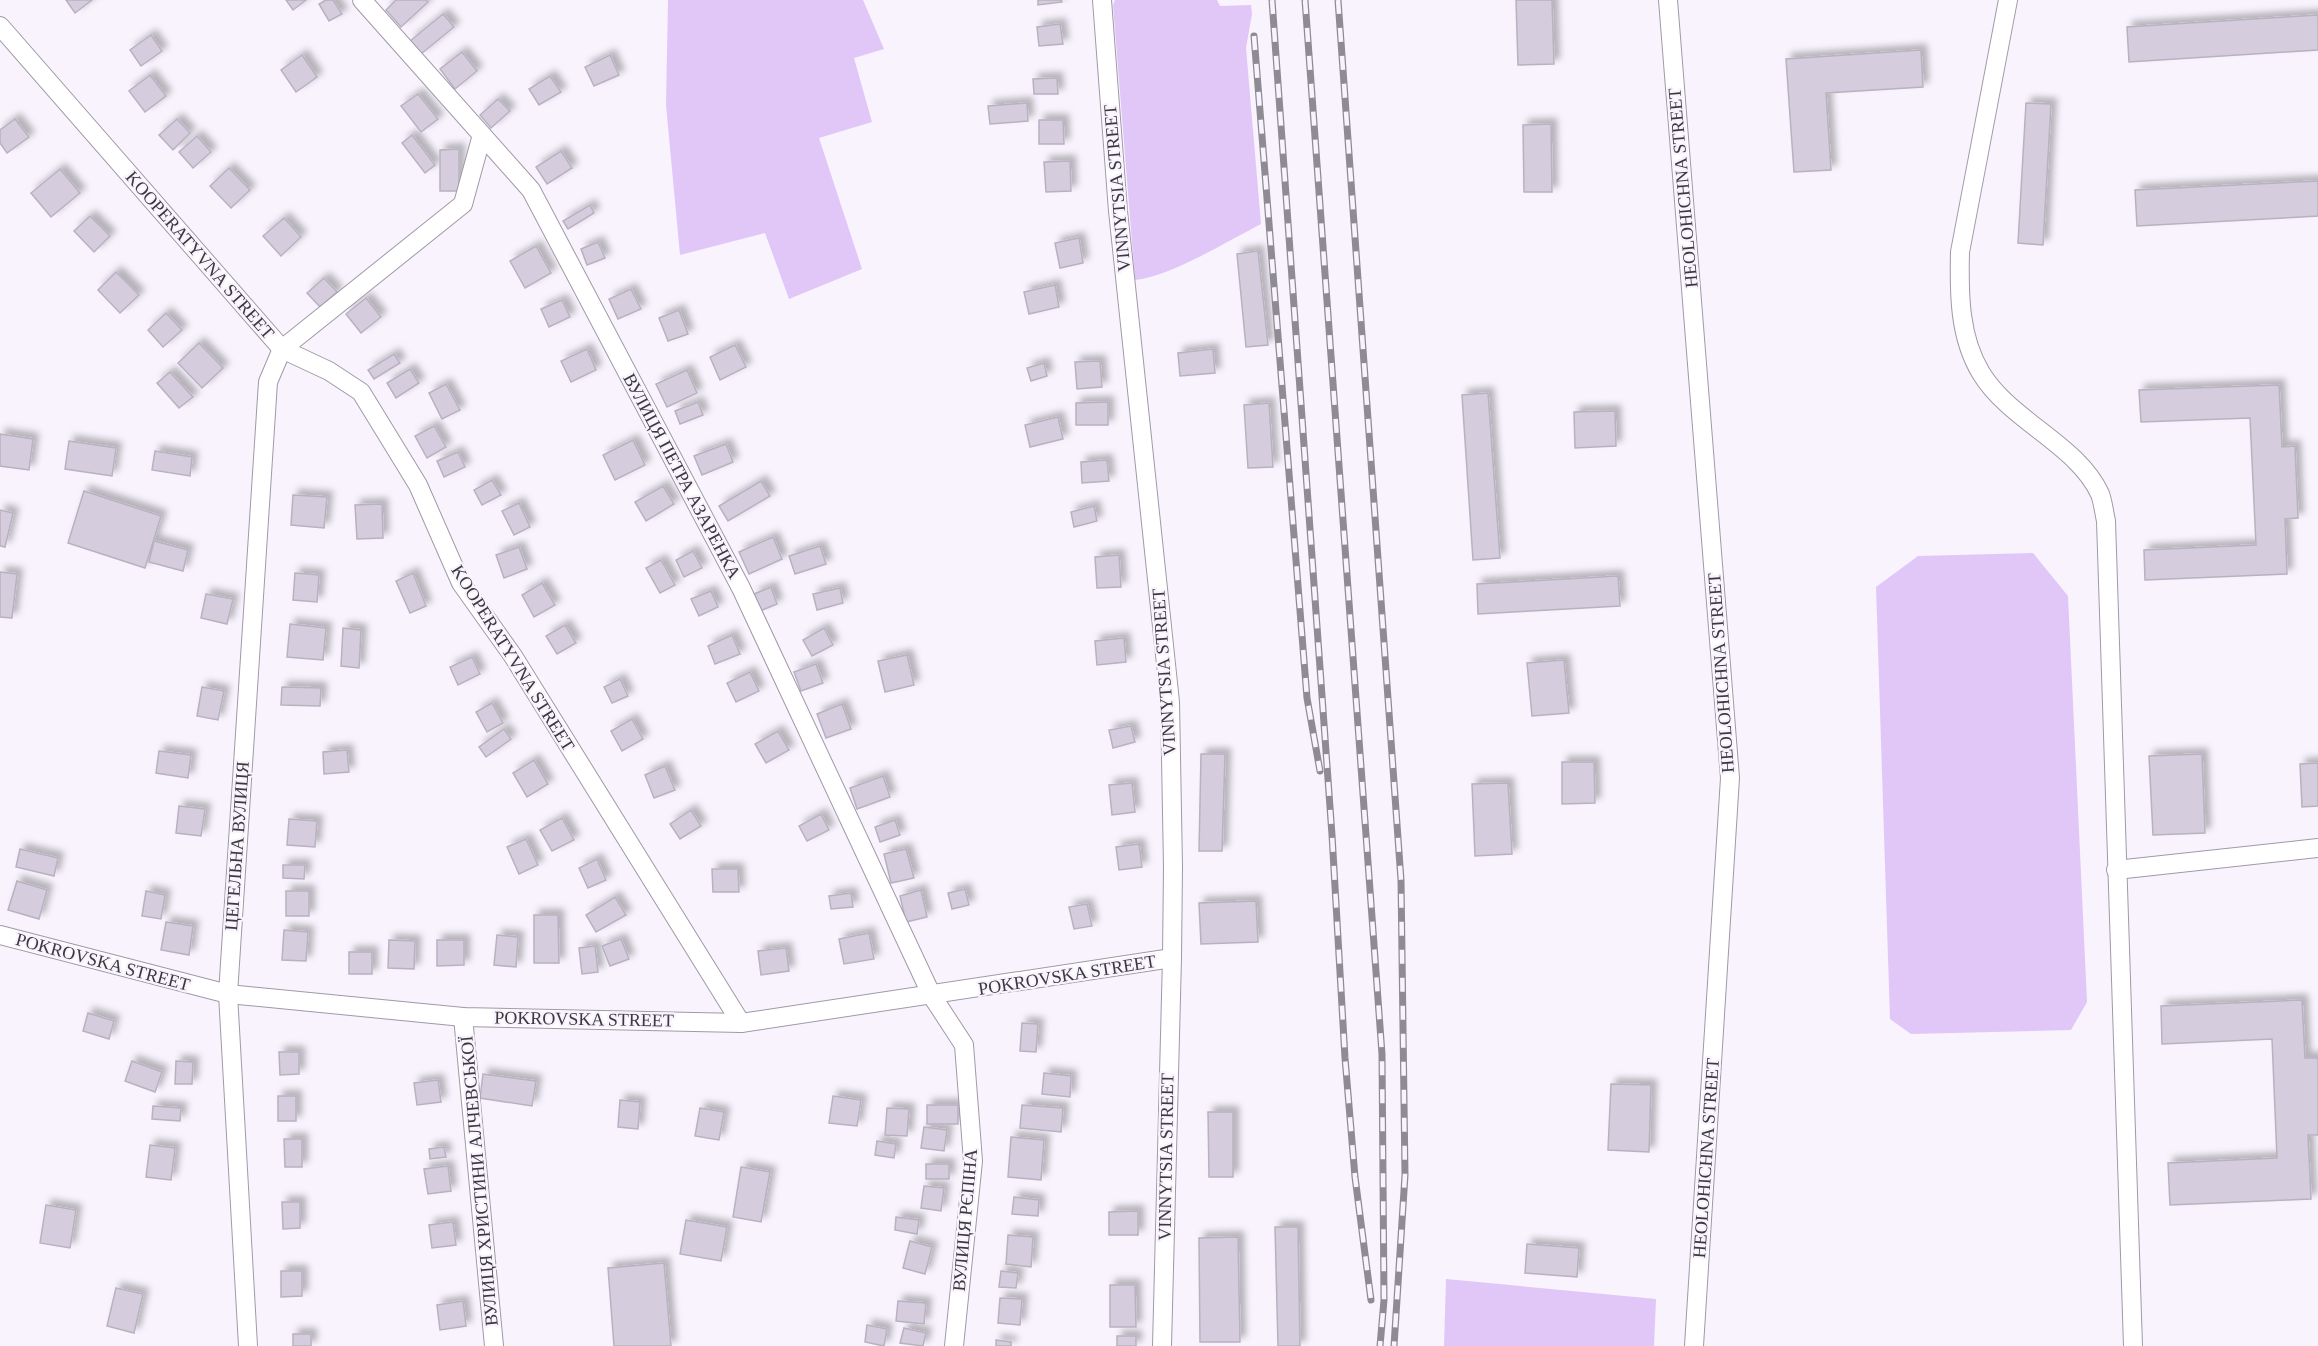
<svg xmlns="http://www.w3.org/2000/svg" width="2318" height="1346" font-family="'Times New Roman',serif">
  <defs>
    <filter id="shadow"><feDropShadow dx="5.5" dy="-5.5" stdDeviation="3" flood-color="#0004"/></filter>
  </defs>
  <rect width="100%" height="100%" fill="#f8f3fd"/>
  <g fill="#e0c7f7">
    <polygon points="668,0 863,0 884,49 854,58 872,122 819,138 862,269 789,299 765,233 680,255 666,105"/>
    <path d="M 1115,0 L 1217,0 L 1220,6 L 1251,5 L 1252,14 L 1246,48 L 1261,224 C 1228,241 1169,277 1135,280 L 1113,5 Z"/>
    <polygon points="2033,553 2068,596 2087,1002 2071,1030 1911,1034 1890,1019 1876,587 1918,556"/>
    <polygon points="1446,1279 1656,1299 1654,1346 1444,1346"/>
  </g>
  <g fill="#d5cddd" stroke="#b9b1c0" stroke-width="1.5" filter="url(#shadow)">
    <polygon points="66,0 92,0 75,13"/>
    <polygon points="286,0 306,0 293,10"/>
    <polygon points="326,0 333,0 342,14 329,21 319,4"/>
    <polygon points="396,0 426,0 428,2 401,27 386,10"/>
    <polygon points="1038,0 1061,0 1062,2 1038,5"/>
    <polygon points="1516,0 1552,0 1554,64 1518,65"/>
    <polygon points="443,14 454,27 421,54 410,41"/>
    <polygon points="2318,15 2318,50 2129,62 2127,27"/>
    <polygon points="1060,24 1063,44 1039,46 1037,27"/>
    <polygon points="151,35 162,51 141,66 130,50"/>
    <polygon points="1921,50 1923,87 1826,93 1831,170 1794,172 1786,59"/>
    <polygon points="462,52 477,71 455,89 440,69"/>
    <polygon points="302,55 317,77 296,92 281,70"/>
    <polygon points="610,55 619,75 594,86 585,67"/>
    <polygon points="150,75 166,96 145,112 129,91"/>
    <polygon points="550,76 561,92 539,105 529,89"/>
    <polygon points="1057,78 1058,94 1034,94 1033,79"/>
    <polygon points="418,94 438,119 421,132 401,106"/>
    <polygon points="498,99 510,111 491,128 480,115"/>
    <polygon points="1027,103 1028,121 990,124 988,106"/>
    <polygon points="2026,103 2051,104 2043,245 2018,243"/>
    <polygon points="15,119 29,137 7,153 0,143 0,130"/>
    <polygon points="177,119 190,133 173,150 159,135"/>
    <polygon points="1039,120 1063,120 1064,144 1039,144"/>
    <polygon points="1551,124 1552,192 1524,192 1523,125"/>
    <polygon points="412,135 435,165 425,173 402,143"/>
    <polygon points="197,136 211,152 193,168 179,152"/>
    <polygon points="459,149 459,191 440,191 440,150"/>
    <polygon points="561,151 572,168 547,184 536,167"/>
    <polygon points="1070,161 1071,191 1046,192 1044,162"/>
    <polygon points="229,168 250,190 231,208 210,186"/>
    <polygon points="60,169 80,193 51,217 31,193"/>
    <polygon points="2318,181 2318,216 2137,226 2135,190"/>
    <polygon points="590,205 594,213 568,229 563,221"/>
    <polygon points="90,216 110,236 94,252 74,231"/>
    <polygon points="284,218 301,237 281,256 263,236"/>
    <polygon points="1079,238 1083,263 1060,268 1055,243"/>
    <polygon points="598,242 605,258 587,265 581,249"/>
    <polygon points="536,246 551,273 525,288 510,261"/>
    <polygon points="1258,251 1268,345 1246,347 1237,254"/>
    <polygon points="116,272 139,295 120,313 98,290"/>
    <polygon points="324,278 337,292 320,307 307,293"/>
    <polygon points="1055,285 1059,307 1029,314 1024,292"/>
    <polygon points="631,289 641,309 618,319 609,299"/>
    <polygon points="366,298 381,317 361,333 346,314"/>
    <polygon points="562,300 570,317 549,327 541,309"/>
    <polygon points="679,310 688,334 668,341 659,318"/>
    <polygon points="166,313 182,330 163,347 148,330"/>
    <polygon points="199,343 223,368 202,388 178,363"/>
    <polygon points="735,345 746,367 720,380 710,357"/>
    <polygon points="587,349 596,370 571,382 561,361"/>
    <polygon points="1213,349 1215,373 1180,376 1178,353"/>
    <polygon points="394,354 400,363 374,379 368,370"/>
    <polygon points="1100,361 1102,387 1077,389 1075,362"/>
    <polygon points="1044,363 1047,376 1031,381 1027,368"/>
    <polygon points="410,369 419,383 396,398 387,383"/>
    <polygon points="687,370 697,393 667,407 656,384"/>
    <polygon points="170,372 193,397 179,408 157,383"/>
    <polygon points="446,384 460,410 442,419 429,393"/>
    <polygon points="2279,385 2282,447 2295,446 2298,518 2285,519 2287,574 2145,580 2144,550 2256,545 2250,418 2141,422 2139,390"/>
    <polygon points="1488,393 1500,558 1473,560 1462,395"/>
    <polygon points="698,402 703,415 680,424 675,411"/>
    <polygon points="1108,402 1108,425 1076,425 1076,403"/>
    <polygon points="1269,403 1273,467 1248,468 1244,405"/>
    <polygon points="1615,411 1616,446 1575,448 1574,412"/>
    <polygon points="1058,417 1063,439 1030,447 1025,425"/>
    <polygon points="434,426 446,447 427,458 415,436"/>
    <polygon points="0,434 33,439 29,470 0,466"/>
    <polygon points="633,440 645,465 615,480 603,455"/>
    <polygon points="69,441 116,448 112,476 65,469"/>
    <polygon points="726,444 733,462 702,475 694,456"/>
    <polygon points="155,451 192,457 190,476 152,470"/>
    <polygon points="458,452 465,467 444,477 437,461"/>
    <polygon points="1107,460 1109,481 1082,483 1081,462"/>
    <polygon points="492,480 501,495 482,505 474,490"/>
    <polygon points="761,481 770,496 728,521 719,506"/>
    <polygon points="663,486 674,504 646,521 635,502"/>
    <polygon points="84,491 161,516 145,568 68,543"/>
    <polygon points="293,495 327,497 324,528 291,525"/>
    <polygon points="519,503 530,527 514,535 502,511"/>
    <polygon points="382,504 383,538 357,539 355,505"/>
    <polygon points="1094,506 1097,521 1074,527 1071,512"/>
    <polygon points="0,510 13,513 5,547 0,546"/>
    <polygon points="773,537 782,559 749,574 739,552"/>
    <polygon points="154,541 188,550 183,571 149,562"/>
    <polygon points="820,546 826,564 795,574 789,556"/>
    <polygon points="519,547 527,569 504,578 496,555"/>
    <polygon points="693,551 702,568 684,577 676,560"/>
    <polygon points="1119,555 1121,587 1097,588 1095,557"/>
    <polygon points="661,560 675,585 660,593 646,568"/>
    <polygon points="0,572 17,574 12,618 0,617"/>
    <polygon points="295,573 319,575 317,602 293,600"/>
    <polygon points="413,573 426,606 410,613 396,581"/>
    <polygon points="1618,576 1620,606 1478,614 1477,584"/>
    <polygon points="542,583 555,605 534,617 522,595"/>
    <polygon points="771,587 777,604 760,611 754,594"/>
    <polygon points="840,588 843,603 817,610 813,594"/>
    <polygon points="711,591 718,607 699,616 691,599"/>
    <polygon points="206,594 233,599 227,624 201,618"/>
    <polygon points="290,624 326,628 323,660 287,657"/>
    <polygon points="565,625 576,643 557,654 546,636"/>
    <polygon points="343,628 361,630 359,668 341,666"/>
    <polygon points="824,628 833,645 812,656 803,640"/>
    <polygon points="732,635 740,654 715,664 708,646"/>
    <polygon points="1124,638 1126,662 1097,665 1095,641"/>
    <polygon points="907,655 914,685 885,692 878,661"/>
    <polygon points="472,657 480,674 458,685 450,667"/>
    <polygon points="1564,660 1569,713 1532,716 1527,663"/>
    <polygon points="816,664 823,683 801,691 794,672"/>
    <polygon points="750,672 759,691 736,702 727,683"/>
    <polygon points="620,679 628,696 612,703 604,687"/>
    <polygon points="202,687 224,691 218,720 197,716"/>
    <polygon points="282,687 321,688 320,706 281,705"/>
    <polygon points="492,703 503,723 487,732 476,712"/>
    <polygon points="842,704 851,729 826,738 817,714"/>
    <polygon points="632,719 643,739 622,751 611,731"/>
    <polygon points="1131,726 1135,742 1113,748 1109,730"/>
    <polygon points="504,729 511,739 486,757 479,747"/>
    <polygon points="778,731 789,750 766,763 755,744"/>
    <polygon points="347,750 349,772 324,774 323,752"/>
    <polygon points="159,751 191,755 188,778 156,773"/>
    <polygon points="1201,754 1225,754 1222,851 1199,851"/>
    <polygon points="2202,754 2205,833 2153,835 2149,756"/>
    <polygon points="534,760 548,784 527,797 513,773"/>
    <polygon points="1562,762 1594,762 1595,803 1562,804"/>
    <polygon points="2318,763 2318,806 2302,807 2300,764"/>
    <polygon points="665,766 675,790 654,798 645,775"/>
    <polygon points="883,776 890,797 857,809 850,788"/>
    <polygon points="1132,783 1135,812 1112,815 1109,785"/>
    <polygon points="1508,783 1512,854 1475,856 1472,784"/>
    <polygon points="179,806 205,809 201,836 176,833"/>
    <polygon points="691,810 701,826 680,839 670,824"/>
    <polygon points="821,814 829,830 807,841 799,826"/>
    <polygon points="562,818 574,840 552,851 540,830"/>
    <polygon points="289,819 317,821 315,847 287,845"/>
    <polygon points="895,820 900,835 880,842 875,827"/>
    <polygon points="526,839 538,865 519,874 507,847"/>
    <polygon points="1139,844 1142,867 1119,870 1116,847"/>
    <polygon points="20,849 58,858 54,876 16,867"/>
    <polygon points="906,849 914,878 891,883 884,854"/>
    <polygon points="597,859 606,880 588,888 579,868"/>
    <polygon points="283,865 305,865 304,879 283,878"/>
    <polygon points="712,869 738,869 739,892 713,892"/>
    <polygon points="17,881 47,890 39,919 8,910"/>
    <polygon points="965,889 969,905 952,909 948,893"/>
    <polygon points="921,890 927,917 906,922 900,896"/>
    <polygon points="146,891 165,895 161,919 142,916"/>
    <rect x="286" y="891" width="23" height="25"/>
    <polygon points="851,893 853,907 831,909 829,896"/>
    <polygon points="615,897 626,915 596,932 586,915"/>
    <polygon points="1256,901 1258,942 1201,944 1199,903"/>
    <polygon points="1087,904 1092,926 1074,929 1069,907"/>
    <polygon points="534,915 558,915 559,963 534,963"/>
    <polygon points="166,922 193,926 189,955 161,950"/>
    <polygon points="284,930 308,932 306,961 282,960"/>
    <polygon points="869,933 874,959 844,964 839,939"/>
    <polygon points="497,935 518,937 516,967 494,965"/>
    <polygon points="621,939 629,959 610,966 602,946"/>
    <polygon points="389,940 415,941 414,969 388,968"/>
    <polygon points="437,940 464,940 464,965 437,966"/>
    <polygon points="595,946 598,972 582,974 579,948"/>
    <polygon points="786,948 789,971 761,975 758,951"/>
    <rect x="349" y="952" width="23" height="22"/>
    <polygon points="2302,1000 2305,1058 2318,1058 2318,1135 2308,1135 2311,1199 2170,1205 2168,1163 2277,1158 2272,1039 2162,1044 2161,1006"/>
    <polygon points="88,1013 114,1021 109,1039 83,1031"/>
    <polygon points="1022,1023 1038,1024 1036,1052 1020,1051"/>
    <polygon points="279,1052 299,1052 299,1074 280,1075"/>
    <polygon points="132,1061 162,1072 155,1092 125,1081"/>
    <polygon points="176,1061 193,1062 192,1084 175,1084"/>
    <polygon points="1044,1073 1071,1076 1070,1097 1042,1094"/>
    <polygon points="483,1074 536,1081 532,1106 480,1098"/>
    <polygon points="438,1080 441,1102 417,1105 414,1083"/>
    <polygon points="1611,1084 1651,1085 1649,1152 1608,1150"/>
    <rect x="278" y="1096" width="18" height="25"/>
    <polygon points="833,1096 861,1100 857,1126 829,1123"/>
    <polygon points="620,1100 640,1102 638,1129 618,1127"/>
    <rect x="927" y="1105" width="31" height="19"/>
    <polygon points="1022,1105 1063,1108 1061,1132 1020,1128"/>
    <polygon points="153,1106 181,1108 180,1121 152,1119"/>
    <polygon points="700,1108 724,1112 719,1140 695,1136"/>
    <polygon points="887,1108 909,1109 907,1136 885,1135"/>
    <polygon points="1208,1112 1233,1112 1233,1177 1209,1177"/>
    <polygon points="924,1127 947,1130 944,1151 921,1148"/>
    <polygon points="1011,1137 1044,1140 1041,1180 1008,1177"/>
    <polygon points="284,1139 302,1139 302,1167 285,1167"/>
    <polygon points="877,1141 896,1144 894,1158 875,1155"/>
    <polygon points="150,1145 175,1148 171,1180 146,1177"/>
    <polygon points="444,1147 446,1157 430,1159 429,1149"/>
    <rect x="926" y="1164" width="23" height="15"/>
    <polygon points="448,1166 451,1191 428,1194 424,1169"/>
    <polygon points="741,1167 770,1172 761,1222 733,1217"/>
    <polygon points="924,1186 944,1188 941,1211 921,1208"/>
    <polygon points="1014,1197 1039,1200 1038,1216 1012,1214"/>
    <polygon points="282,1202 300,1202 300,1228 283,1229"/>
    <polygon points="46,1205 76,1210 70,1248 40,1243"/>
    <polygon points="1138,1211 1138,1235 1109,1235 1109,1212"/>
    <polygon points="896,1217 919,1220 917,1234 895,1230"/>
    <polygon points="686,1220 727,1227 721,1261 680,1254"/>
    <polygon points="453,1222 456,1245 432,1248 429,1225"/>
    <polygon points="1275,1227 1298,1227 1300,1346 1278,1346"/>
    <polygon points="1008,1235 1033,1237 1031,1267 1006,1264"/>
    <polygon points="1238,1237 1240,1342 1200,1342 1199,1238"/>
    <polygon points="910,1241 932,1247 925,1274 903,1268"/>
    <polygon points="1527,1244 1579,1248 1577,1277 1525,1273"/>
    <polygon points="664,1263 671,1346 614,1346 608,1268"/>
    <polygon points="281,1271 302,1271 302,1296 281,1297"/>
    <polygon points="1001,1271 1018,1273 1016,1288 999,1287"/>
    <polygon points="1110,1285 1135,1285 1136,1327 1110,1327"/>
    <polygon points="116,1288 143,1294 134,1333 107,1326"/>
    <polygon points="1000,1298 1022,1299 1020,1325 998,1323"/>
    <polygon points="463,1301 466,1326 440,1330 437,1305"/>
    <polygon points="898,1301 926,1303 924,1324 896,1321"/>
    <polygon points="867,1325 887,1329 884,1346 865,1342"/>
    <polygon points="904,1328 926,1333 923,1346 900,1343"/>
    <rect x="293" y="1334" width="18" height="12"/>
    <rect x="1117" y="1336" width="19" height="10"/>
    <polygon points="996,1340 1011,1342 1011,1346 996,1346"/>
  </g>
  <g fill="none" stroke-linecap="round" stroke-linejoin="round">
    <defs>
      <g id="minor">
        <polyline points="362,0 531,190 741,588 932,996 964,1045 973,1161 954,1346"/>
        <polyline points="1102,0 1118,211 1170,702 1173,867 1172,958 1162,1346"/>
        <polyline points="1668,0 1730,778 1694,1346"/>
        <path d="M 2008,0 L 1960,252 C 1959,293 1959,337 1981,373 C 2010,421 2077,444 2100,494 C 2103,502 2104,512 2106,521 L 2133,1346"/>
        <polyline points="0,26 282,349 329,371 361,392 418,485 461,583 513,656 741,1023"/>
        <polyline points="2116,870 2318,848"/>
        <polyline points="0,935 228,994 463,1017 741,1023 1172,958"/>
        <polyline points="463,1017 494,1346"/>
        <polyline points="248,1346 228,994 268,382 282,349 463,204 482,135"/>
      </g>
    </defs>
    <use href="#minor" stroke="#a099a7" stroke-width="20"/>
    <use href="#minor" stroke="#fff" stroke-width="18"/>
    <defs>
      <g id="rail">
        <polyline points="1272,0 1332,835 1345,1058 1355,1177 1371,1300"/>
        <polyline points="1305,0 1382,1054 1384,1300 1380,1346"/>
        <polyline points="1338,0 1401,880 1405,1175 1394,1346"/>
        <polyline points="1254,36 1307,698 1320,771"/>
      </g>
    </defs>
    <use href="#rail" stroke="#8f8b93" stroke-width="7"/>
    <use href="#rail" stroke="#f8f3fd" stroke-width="4.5" stroke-dasharray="14" stroke-linecap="butt"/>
  </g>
  <g text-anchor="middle" stroke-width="4.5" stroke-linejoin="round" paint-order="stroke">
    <g font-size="18" fill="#3b383e" stroke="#f8f3fd">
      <text transform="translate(1117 188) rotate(-95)" y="6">VINNYTSIA STREET</text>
      <text transform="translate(1683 188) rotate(-95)" y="6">HEOLOHICHNA STREET</text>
      <text transform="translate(200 255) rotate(49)" y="6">KOOPERATYVNA STREET</text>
      <text transform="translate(682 476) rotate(62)" y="6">ВУЛИЦЯ ПЕТРА АЗАРЕНКА</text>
      <text transform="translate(513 658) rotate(58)" y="6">KOOPERATYVNA STREET</text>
      <text transform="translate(1164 672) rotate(-94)" y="6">VINNYTSIA STREET</text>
      <text transform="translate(1721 673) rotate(-94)" y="6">HEOLOHICHNA STREET</text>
      <text transform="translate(237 846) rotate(-86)" y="6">ЦЕГЕЛЬНА ВУЛИЦЯ</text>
      <text transform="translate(103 962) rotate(15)" y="6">POKROVSKA STREET</text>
      <text transform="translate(1067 975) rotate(-9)" y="6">POKROVSKA STREET</text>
      <text transform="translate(584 1019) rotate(1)" y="6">POKROVSKA STREET</text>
      <text transform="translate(1166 1157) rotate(-89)" y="6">VINNYTSIA STREET</text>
      <text transform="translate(1706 1158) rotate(-86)" y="6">HEOLOHICHNA STREET</text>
      <text transform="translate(479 1181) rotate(-95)" y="6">ВУЛИЦЯ ХРИСТИНИ АЛЧЕВСЬКОЇ</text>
      <text transform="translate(965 1220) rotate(-85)" y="6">ВУЛИЦЯ РЄПІНА</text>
    </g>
  </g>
</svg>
